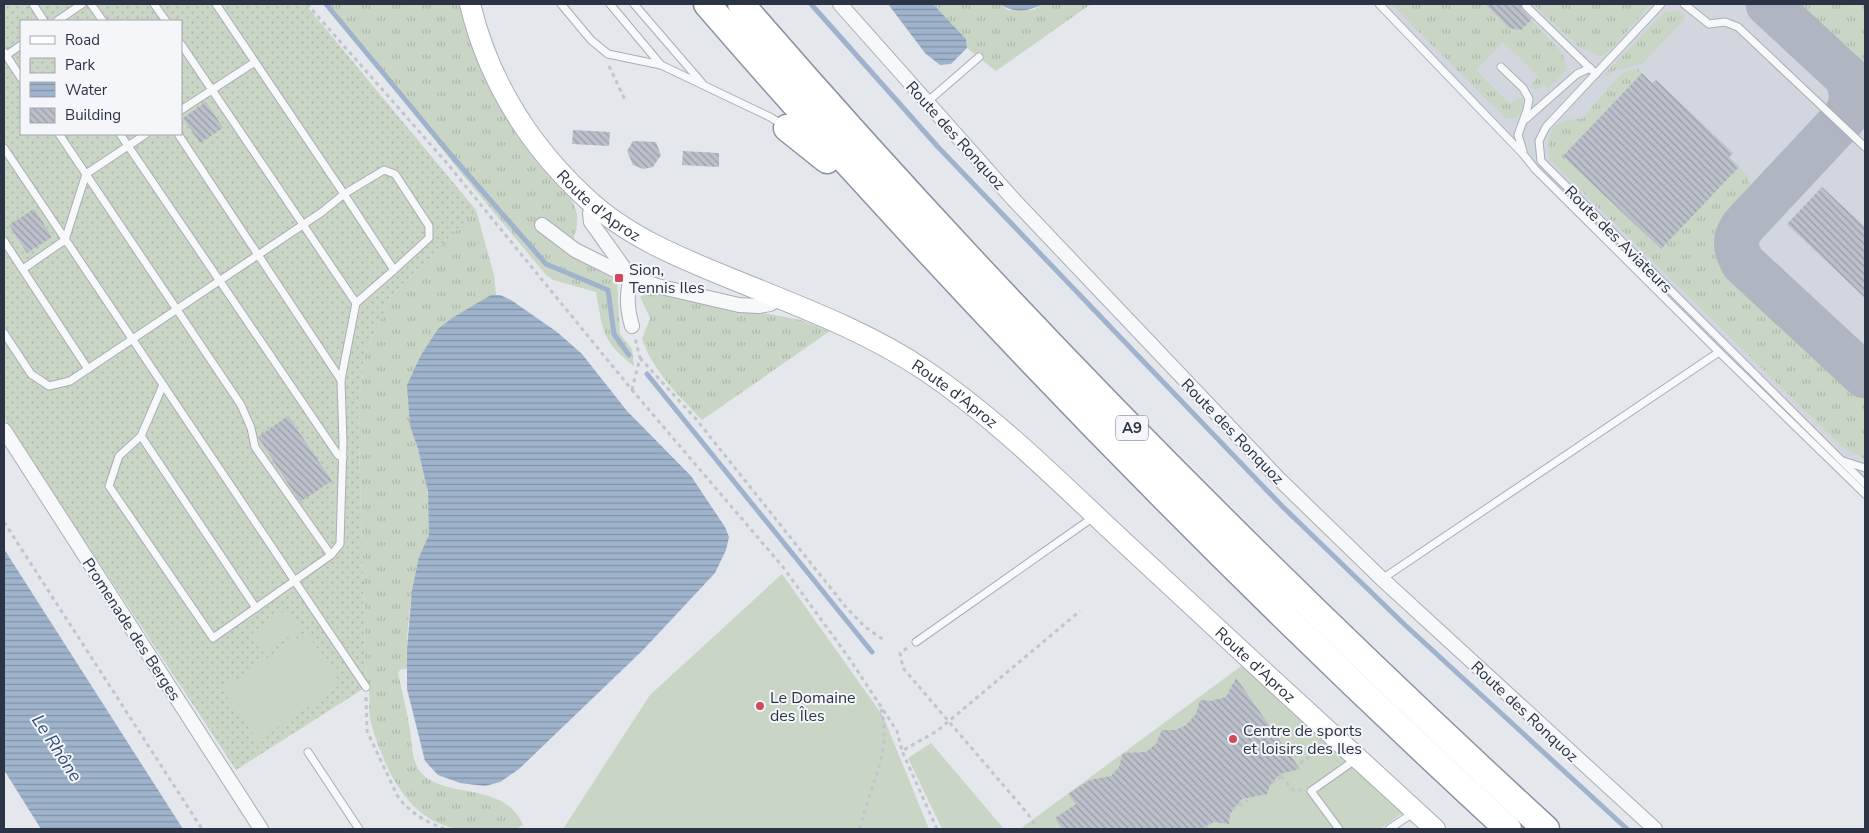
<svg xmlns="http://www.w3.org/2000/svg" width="1869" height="833" font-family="'Nunito Sans',sans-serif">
  <defs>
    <pattern id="grass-tufts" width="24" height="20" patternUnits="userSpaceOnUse" patternTransform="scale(1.25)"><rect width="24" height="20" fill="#c9d6c5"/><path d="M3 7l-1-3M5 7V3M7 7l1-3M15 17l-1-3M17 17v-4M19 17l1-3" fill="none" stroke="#adb8ab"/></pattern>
    <pattern id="park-dots" width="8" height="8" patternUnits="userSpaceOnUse" patternTransform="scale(1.25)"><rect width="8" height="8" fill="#c9d6c5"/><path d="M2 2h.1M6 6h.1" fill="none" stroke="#adb8ab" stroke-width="1.8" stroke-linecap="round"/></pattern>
    <pattern id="water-rules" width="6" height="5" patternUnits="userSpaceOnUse" patternTransform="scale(1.25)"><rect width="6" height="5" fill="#9fb4cc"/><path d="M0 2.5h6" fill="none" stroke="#8293a7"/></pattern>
    <pattern id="building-back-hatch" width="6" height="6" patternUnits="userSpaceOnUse" patternTransform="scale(1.25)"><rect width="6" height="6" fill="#bbc0ca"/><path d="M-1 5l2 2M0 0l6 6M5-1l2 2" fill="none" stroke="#989da6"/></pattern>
  </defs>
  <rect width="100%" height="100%" fill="#e4e7ec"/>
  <polygon fill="#d2d6de" points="1375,4 1865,4 1865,498 1719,352"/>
  <g fill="url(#grass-tufts)">
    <path d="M 326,4 L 459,4 C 476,64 496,108 534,158 C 544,173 563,187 572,201 C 580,214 578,230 572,242 L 539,229 L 568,253 L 617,281 L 620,334 L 632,349 L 634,366 C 601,341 603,330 596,292 L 553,280 L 546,275 L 462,174 Z"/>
    <polygon points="933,4 1000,4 1007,10 1034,10 1042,4 1091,4 996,71 967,48 966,39"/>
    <path d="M 1391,4 L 1524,4 L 1520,8 L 1562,53 L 1567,69 L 1549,89 L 1544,85 L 1536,90 L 1531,86 L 1538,76 L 1503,42 L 1476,70 L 1510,104 L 1517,98 L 1522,98 C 1527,112 1518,121 1505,118 Z"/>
    <polygon points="1533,4 1652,4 1606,54 1601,56 1580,48"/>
    <polygon points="1788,4 1865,4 1865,75"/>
    <polygon points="1673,11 1680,11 1685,19 1642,64 1615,70 1607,76 1605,74 1657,19 1666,12"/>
    <path d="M 1638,69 L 1652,83 L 1656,80 L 1733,153 L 1729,158 L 1748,175 L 1750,187 C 1722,218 1709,225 1723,267 L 1865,399 L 1865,459 L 1841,446 L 1551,161 C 1543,135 1553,118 1581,119 L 1622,73 Z"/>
    <path d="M 476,210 L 494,275 L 496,295 L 491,295 L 410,426 C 423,461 432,497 429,534 C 428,547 419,558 417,570 C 409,602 406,636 407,669 L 401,669 L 398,673 C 402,690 406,708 409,725 C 412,739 411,758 419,770 C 439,800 505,780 523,825 L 516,829 C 498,829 477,832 459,829 C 408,822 384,768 371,723 C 368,713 370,700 369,689 L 366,687 L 358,408 L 364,355 L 392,295 Z"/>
    <path d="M 648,292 L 801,320 L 830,331 L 702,420 C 679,396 653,371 642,339 L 650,318 L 640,297 Z"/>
  </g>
  <path fill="url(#park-dots)" fill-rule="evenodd" d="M 4,4 L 305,4 L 476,210 L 392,295 L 364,355 L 358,408 L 366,687 L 236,770 L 4,418 ZM 21,21 L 181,21 L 181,134 L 21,134 Z"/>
  <g fill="#c9d6c5">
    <polygon points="782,574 883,716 929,829 563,829 650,695"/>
    <polygon points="287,609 300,629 264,653 251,634"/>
    <polygon points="306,632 341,684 258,741 222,689"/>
    <polygon points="1244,664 1403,813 1380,829 1020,829"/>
    <polygon points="931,743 1004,829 942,829 908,758"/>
  </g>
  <g fill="url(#water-rules)">
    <polygon points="888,4 933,4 966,39 967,48 951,64 940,65 925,53"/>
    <path d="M 1000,4 L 1042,4 C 1030,12 1011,13 1000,4 Z"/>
    <polygon points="491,295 500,295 511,300 557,332 582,354 627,411 691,476 725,527 729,537 726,550 715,573 643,650 519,769 500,782 485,786 460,783 438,775 425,761 407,689 407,649 412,590 419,557 429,535 428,492 418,449 410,426 407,385 421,355 438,329 452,318"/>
    <polygon points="4,549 183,829 41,829 4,770"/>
  </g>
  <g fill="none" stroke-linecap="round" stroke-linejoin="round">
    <g stroke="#9fb4cc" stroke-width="5">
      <polyline points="326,4 451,155 546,264 608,290 614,334 629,355"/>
      <polyline points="811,4 938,147 1282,506 1405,625 1627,829"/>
      <polyline points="647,374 872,652"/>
    </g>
    <g stroke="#b0b6c1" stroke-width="45">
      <polyline points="1768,4 1865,94"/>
      <path d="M 1846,76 C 1853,93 1854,102 1844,118 L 1744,225 C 1733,239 1735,248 1743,263 L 1865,376"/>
    </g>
  </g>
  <g fill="url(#building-back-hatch)">
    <polygon points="1485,4 1521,4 1522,9 1532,19 1521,30 1509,28"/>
    <polygon points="1642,73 1653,84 1656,80 1733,153 1729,157 1739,167 1661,249 1563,156"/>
    <polygon points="206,102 223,128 200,143 183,118"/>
    <polygon points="573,130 610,132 609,146 572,144"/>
    <polygon points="633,141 656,142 661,155 653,167 643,169 633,165 627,151"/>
    <polygon points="683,151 719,153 719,167 682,165"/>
    <polygon points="1822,187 1865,227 1865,298 1787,224"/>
    <polygon points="34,209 52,237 27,253 9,225"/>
    <polygon points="288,416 332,481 300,502 258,437"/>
    <polygon points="1236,678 1300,769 1280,774 1270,785 1267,794 1242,799 1230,814 1229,824 1214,822 1200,829 1062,829 1055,818 1076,804 1068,794 1090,780 1111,776 1119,767 1123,753 1146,752 1156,744 1162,730 1176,730 1186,725 1196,714 1200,700 1211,701 1226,697"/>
  </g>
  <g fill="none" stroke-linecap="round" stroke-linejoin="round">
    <defs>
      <g id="lane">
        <polyline points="33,4 44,21"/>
        <polyline points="91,4 103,21"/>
        <polyline points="154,4 166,21"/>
        <polyline points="561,4 591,40 608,54 661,65 770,117 783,125"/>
        <polyline points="610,4 661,65"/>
        <polyline points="634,4 702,83"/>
        <polyline points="1379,4 1523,154 1535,169 1719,352 1382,579"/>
        <polyline points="1661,4 1546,127 1539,141 1541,161 1865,484"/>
        <polyline points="1684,4 1709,24 1725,22 1738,27 1865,147"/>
        <polyline points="1526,6 1596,74"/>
        <polyline points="57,21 82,4"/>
        <polyline points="181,44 356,303"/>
        <polyline points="4,52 21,78"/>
        <polyline points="4,57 21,45"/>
        <polyline points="1501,67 1523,88 1529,99 1527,110 1518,135 1523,151"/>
        <polyline points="927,102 979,57"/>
        <polyline points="181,110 255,62"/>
        <polyline points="1526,119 1577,74 1590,68"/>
        <polyline points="59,134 241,405 251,428 255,447 331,555"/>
        <polyline points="120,134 338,455 343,458"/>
        <polyline points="178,134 341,380"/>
        <polyline points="4,148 366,687"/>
        <polygon points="384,170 395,174 429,226 429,238 394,270 344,194"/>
        <polyline points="4,241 88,369"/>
        <polyline points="23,269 65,240 86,174 146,134"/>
        <polyline points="4,333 31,374 49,386 70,381 322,212 344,194 216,4"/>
        <polyline points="1719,352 1865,494"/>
        <polyline points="163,385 141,436 119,456 109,486 213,638 331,555 340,544 343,443 341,380 356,303 394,270"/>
        <polyline points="141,436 256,608"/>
        <polyline points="1843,461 1865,468"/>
        <polyline points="916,642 1095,516"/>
        <polyline points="308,752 359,829"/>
        <polyline points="1339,829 1311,791 1355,760"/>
        <polyline points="1389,829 1413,813"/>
      </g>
      <g id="street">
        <polyline points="840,4 1014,200 1278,478 1382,579 1655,829"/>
        <polyline points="594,204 590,213 591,222 629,275"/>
        <polyline points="542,225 575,250 631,278 661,287 739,305 759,306 770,304 779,299"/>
        <path d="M 631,278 C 626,295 627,309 632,326"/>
        <polyline points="4,430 261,829"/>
      </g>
      <g id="secondary">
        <path id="s1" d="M 470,4 C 488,79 528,144 585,197 C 626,236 680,258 732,279 C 798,306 867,331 926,371 C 1000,421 1063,486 1128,546 C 1230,641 1332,735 1435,829"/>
      </g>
      <g id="highway">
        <path d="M 707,4 C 958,294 1226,569 1508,829"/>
        <path d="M 741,4 C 992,295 1263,569 1546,829"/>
        <polyline points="787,128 827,160"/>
      </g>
    </defs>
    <use href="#lane" stroke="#a9aeb7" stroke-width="9"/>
    <use href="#street" stroke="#a9aeb7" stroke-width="16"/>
    <use href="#secondary" stroke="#a9aeb7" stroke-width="22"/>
    <use href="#highway" stroke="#8b94a3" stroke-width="29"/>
    <g stroke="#c2c5cb" stroke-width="3" stroke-dasharray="4 4" stroke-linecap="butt">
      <polyline points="307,4 446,162 632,390 783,567 849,658 897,731 902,751"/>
      <polyline points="609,66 626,102"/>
      <polyline points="640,358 696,419 845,606 865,627 884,640"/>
      <polyline points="632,390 640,358 635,338"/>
      <polyline points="4,522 202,829"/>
      <polyline points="907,648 900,653 903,668 1028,814 1037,829"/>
      <path d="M 366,697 L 367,731 L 397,795 C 408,812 426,822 445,829"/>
      <polyline points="1300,763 1321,749"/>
      <polyline points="1281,776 1293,790 1302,790"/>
      <polyline points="1272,783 1284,774"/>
      <polyline points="1232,810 1248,800"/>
      <path d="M 860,829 C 868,789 893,752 881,709"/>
      <polyline points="937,829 902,751 937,731 1080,611"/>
      <polyline points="1204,829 1210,826"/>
    </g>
    <use href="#lane" stroke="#f7f8fa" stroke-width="7"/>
    <use href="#street" stroke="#f7f8fa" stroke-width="14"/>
    <use href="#secondary" stroke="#fff" stroke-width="20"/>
    <use href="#highway" stroke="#fff" stroke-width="26"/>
  </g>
  <g fill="#d1495b" stroke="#f4f6f9" stroke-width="2">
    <rect x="614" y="273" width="10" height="10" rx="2.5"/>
    <circle cx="760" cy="706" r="5"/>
    <circle cx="1233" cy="739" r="5"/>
  </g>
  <g text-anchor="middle" stroke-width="4" stroke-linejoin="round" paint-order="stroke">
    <rect fill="#f4f6f9" stroke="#676e7b" stroke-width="1" x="1116" y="415.5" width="32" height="25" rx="4"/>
    <g font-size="15" font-weight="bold" fill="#2b3445">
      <text x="1132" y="433">A9</text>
    </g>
    <g font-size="16" fill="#2b3445" stroke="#f4f6f9">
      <text transform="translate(956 135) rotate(48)" y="6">Route des Ronquoz</text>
      <text dy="6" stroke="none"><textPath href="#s1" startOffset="244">Route d'Aproz</textPath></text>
      <text transform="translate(1619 239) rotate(45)" y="6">Route des Aviateurs</text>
      <text dy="6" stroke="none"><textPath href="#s1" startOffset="649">Route d'Aproz</textPath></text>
      <text transform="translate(1233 431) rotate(46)" y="6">Route des Ronquoz</text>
      <text transform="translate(132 629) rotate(57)" y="6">Promenade des Berges</text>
      <text dy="6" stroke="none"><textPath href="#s1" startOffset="1054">Route d'Aproz</textPath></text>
      <text transform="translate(1525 711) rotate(43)" y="6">Route des Ronquoz</text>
    </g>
    <g font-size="16" fill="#2b3445" stroke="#f4f6f9" text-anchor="start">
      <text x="629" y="275">Sion,<tspan x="629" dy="18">Tennis Iles</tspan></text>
      <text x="770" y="703">Le Domaine<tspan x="770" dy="18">des Îles</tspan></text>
      <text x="1243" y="736">Centre de sports<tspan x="1243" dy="18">et loisirs des Iles</tspan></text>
    </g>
    <g font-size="18" font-style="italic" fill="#34527a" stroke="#f4f6f9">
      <text transform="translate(57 748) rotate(57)" y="6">Le Rhône</text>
    </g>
  </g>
  <rect width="1869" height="833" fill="none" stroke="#2b3445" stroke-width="10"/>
  <rect x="20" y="20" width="162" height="115" fill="#f4f6f9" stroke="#a4a8b1"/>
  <rect x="30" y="36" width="25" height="8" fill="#ffffff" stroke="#a4a8b1"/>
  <text x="65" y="45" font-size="15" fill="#2b3445">Road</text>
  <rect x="30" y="58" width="25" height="15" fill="url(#park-dots)" stroke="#a4a8b1"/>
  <text x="65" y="70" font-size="15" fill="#2b3445">Park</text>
  <rect x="30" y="82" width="25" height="15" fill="url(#water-rules)" stroke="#a4a8b1"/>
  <text x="65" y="95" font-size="15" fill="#2b3445">Water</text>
  <rect x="30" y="108" width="25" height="15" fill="url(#building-back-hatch)" stroke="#a4a8b1"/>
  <text x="65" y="120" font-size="15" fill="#2b3445">Building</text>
</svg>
